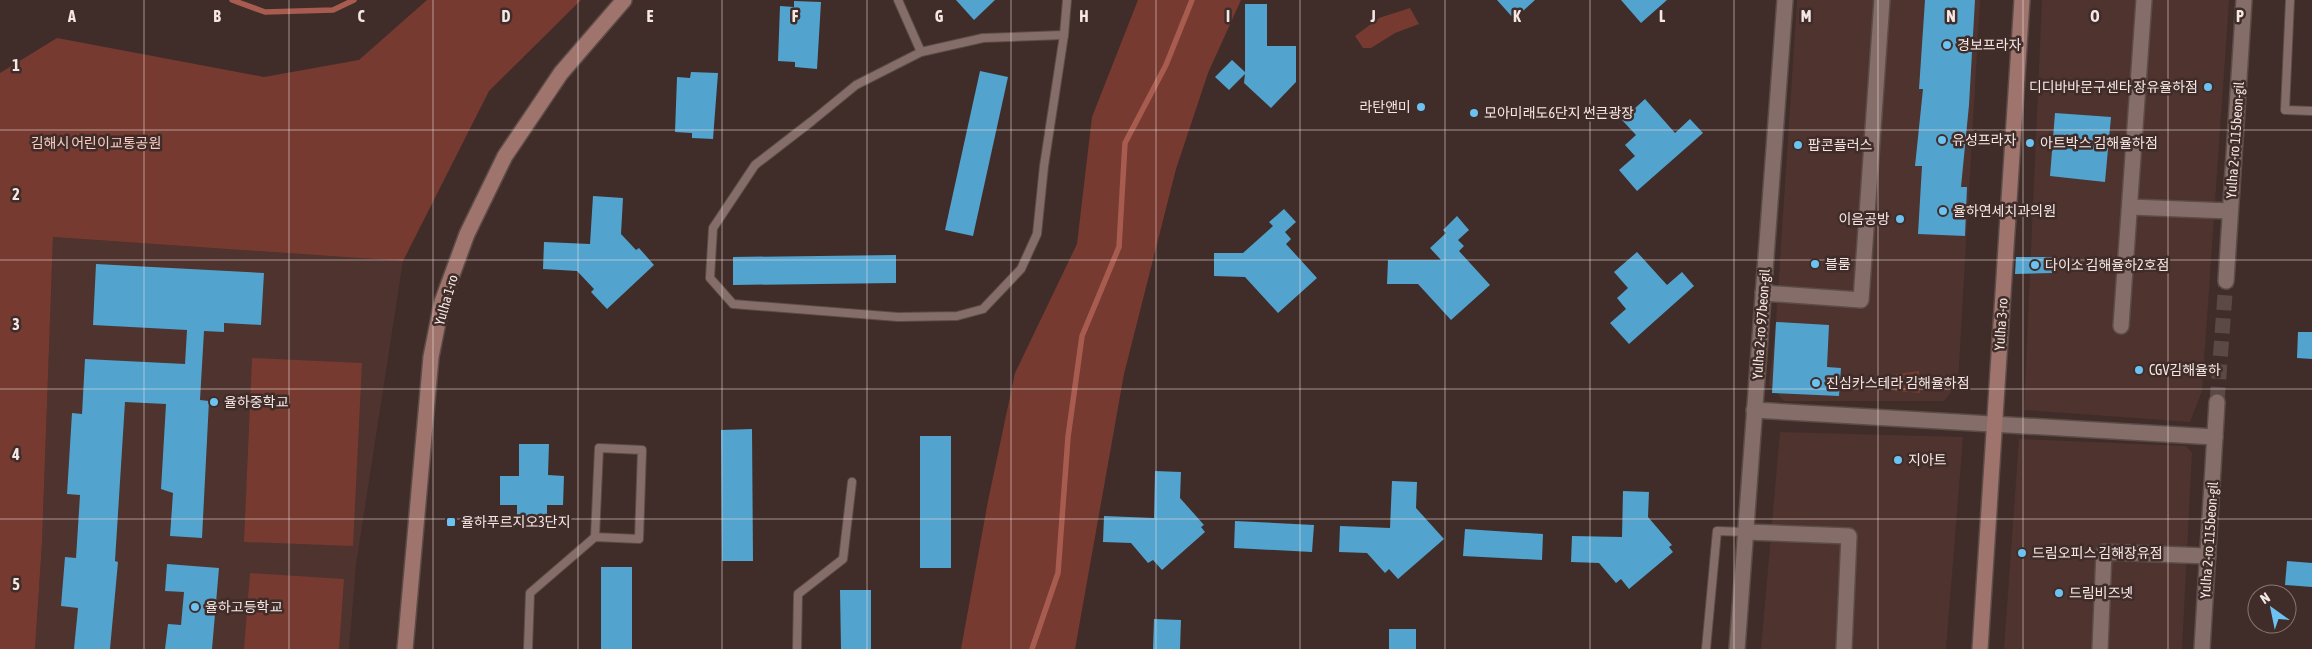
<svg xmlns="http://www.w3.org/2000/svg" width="2312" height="649" font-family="'Asap Condensed','Noto Sans KR',sans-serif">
  <rect width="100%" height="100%" fill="#402d29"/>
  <g fill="#4e332e">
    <polygon points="1797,0 1980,0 1958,383 1944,401 1784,401 1769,385 1776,322"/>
    <polygon points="2042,0 2229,0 2202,391 2190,422 2024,410"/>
    <polygon points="53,237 403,261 356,565 349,649 35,649 42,543"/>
    <polygon points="1780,432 1963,437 1946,649 1761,649"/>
    <polygon points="2019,439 2186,446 2192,453 2182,649 2004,649"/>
  </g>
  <g fill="#763a30">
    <polygon points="427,0 581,0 489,91 403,261 53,237 42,543 35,649 0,649 0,73 57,38 264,77 359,60"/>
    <polygon points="1138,0 1241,0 1208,73 1176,169 1124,374 1075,649 961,649 988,501 1015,373 1077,244 1092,117"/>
    <polygon points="1410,8 1419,24 1395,33 1371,48 1363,48 1355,36 1379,18"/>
    <polygon points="252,358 362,363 353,546 244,542"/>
    <polygon points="1919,371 1920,393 1895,391 1896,374"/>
    <polygon points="250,573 344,579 339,649 244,649"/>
  </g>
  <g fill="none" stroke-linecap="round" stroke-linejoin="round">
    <g stroke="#a85c4f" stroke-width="5.5">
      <polyline points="232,0 265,12 333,10 354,0"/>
      <polyline points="1032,649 1058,573 1068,437 1082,336 1119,247 1125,143 1166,65 1192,0"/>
    </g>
  </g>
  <g fill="#52a3ce">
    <polygon points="956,0 995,0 974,20"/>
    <polygon points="1497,0 1535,0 1514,19"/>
    <polygon points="1621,0 1667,0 1641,23"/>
    <polygon points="1925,0 1975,0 1969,105 1961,187 1967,187 1965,236 1918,234 1922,166 1915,166 1923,89 1919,89"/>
    <polygon points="794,1 821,2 817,69 795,67 795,62 778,61 780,6 794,7"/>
    <polygon points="1245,4 1267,4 1267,46 1296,46 1296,82 1271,108 1244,83 1245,74 1229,90 1215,77 1232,60 1245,72"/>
    <polygon points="980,71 1008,77 973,236 945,230"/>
    <polygon points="691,72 718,73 713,139 692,138 692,133 675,132 677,77 690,78"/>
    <polygon points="1645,99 1675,133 1690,119 1703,133 1637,191 1619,170 1635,156 1625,145 1636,135 1622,120"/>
    <polygon points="2055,113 2111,117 2105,182 2050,176"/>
    <polygon points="593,196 623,198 621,234 636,250 639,248 654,265 607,309 591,292 594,289 577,271 543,269 544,242 590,244"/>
    <polygon points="1284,209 1296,222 1285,232 1291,239 1286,244 1317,278 1278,313 1245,277 1214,276 1214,253 1243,253 1273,226 1269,222"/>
    <polygon points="1457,216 1469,230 1458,240 1464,246 1459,251 1490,285 1451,320 1418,284 1387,284 1388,260 1441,260 1430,248 1446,233 1443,230"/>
    <polygon points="1637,252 1667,285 1682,272 1694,286 1629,344 1610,323 1626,309 1617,298 1628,288 1614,272"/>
    <polygon points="896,255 896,283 733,285 733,257"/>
    <polygon points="2016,257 2054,257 2053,273 2015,274"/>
    <polygon points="96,264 264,273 261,325 224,323 224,332 204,331 200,400 209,401 202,538 170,536 173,493 161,489 166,404 125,402 115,561 118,562 110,649 74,649 78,608 61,606 65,557 76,558 80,495 67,494 72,413 82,414 85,359 185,364 187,330 93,325"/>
    <polygon points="1776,322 1829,325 1827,367 1841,368 1839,396 1772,393"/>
    <polygon points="2298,332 2312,332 2312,359 2297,358"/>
    <polygon points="752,429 753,561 722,561 721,430"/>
    <rect x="920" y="436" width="31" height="132"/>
    <polygon points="519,444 549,444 548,475 564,476 563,505 547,505 547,522 517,522 517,505 500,505 500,476 519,476"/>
    <polygon points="1155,471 1181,472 1180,498 1204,525 1201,527 1205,532 1162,570 1153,560 1148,563 1131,543 1103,542 1104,516 1154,518"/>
    <polygon points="1392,481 1417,482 1416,508 1444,539 1398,579 1389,569 1385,573 1367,553 1339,552 1340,526 1390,528"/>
    <polygon points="1623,491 1649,492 1648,517 1672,545 1669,547 1673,552 1629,589 1621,579 1616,583 1599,563 1571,562 1572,536 1622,537"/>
    <polygon points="1235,521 1314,525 1312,552 1234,548"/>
    <polygon points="1465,529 1543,534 1542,560 1463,556"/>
    <polygon points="2287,561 2312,563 2312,587 2285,585"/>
    <polygon points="167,564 219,568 212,649 165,649 168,624 181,625 184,592 165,591"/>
    <rect x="601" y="567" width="31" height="82"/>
    <polygon points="840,590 871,590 871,649 841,649"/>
    <polygon points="1154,619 1181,620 1180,649 1153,649"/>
    <rect x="1389" y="629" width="27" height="20"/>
  </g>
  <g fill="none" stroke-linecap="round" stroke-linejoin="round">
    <polyline stroke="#5b4945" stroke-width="15" stroke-dasharray="15 8" stroke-linecap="butt" points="2217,402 2226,281"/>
    <defs>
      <g id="lane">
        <polyline points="898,0 921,52 983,38 1064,35"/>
        <polyline points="2290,0 2285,110 2312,111"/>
        <polyline points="921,52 856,85 812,121 755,165 713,228 710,278 733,304 898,317 957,316 983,309 1021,269 1037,234 1044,166 1064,35 1067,0"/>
        <polyline points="528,649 530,593 595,537 639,539 642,450 599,448 595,537"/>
        <polyline points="797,649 798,594 843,559 852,482"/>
        <polyline points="1706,649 1717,531 1746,532"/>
      </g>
      <g id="street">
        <polyline points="2130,207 2230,211"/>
        <polyline points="2226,281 2244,0"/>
        <polyline points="1763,293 1861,300 1882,0"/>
        <polyline points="2121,326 2144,0"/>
        <polyline points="1754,410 2215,437"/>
        <polyline points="1746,532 1849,536 1844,649"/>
        <polyline points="1737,649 1785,0"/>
        <polyline points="2100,649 2104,552 2208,556"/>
        <polyline points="2202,649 2217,402"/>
      </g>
      <g id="secondary">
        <polyline points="405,649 431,357 442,302 467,234 505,156 561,73 624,0"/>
        <polyline points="1980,649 2022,0"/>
      </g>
    </defs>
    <use href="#lane" stroke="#5c4c48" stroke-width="10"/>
    <use href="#street" stroke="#5c4c48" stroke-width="18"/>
    <use href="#secondary" stroke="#5c4c48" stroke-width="18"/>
    <use href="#lane" stroke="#856e69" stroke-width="8"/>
    <use href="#street" stroke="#856e69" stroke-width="15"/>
    <use href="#secondary" stroke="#9f746c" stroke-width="15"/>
  </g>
  <path fill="none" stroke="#f5e7e5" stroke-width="1" stroke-opacity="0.55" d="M 144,0 L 144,649M 289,0 L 289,649M 433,0 L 433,649M 578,0 L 578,649M 722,0 L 722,649M 867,0 L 867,649M 1011,0 L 1011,649M 1156,0 L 1156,649M 1300,0 L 1300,649M 1445,0 L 1445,649M 1590,0 L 1590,649M 1734,0 L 1734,649M 1878,0 L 1878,649M 2023,0 L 2023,649M 2168,0 L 2168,649M 0,130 L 2312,130M 0,260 L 2312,260M 0,389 L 2312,389M 0,519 L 2312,519"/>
  <g fill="#6cc3f2" stroke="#402d29" stroke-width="2">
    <circle cx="1947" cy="45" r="5"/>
    <circle cx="2208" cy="87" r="5"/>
    <circle cx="1421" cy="107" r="5"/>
    <circle cx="1474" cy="113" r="5"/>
    <circle cx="1942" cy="140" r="5"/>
    <circle cx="2030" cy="143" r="5"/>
    <circle cx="1798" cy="145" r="5"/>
    <circle cx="1943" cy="211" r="5"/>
    <circle cx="1900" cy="219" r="5"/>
    <circle cx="1815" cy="264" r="5"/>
    <circle cx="2035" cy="265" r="5"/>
    <circle cx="2139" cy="370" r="5"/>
    <circle cx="1816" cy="383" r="5"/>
    <circle cx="214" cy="402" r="5"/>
    <circle cx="1898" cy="460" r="5"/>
    <rect x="446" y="517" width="10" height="10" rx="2.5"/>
    <circle cx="2022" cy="553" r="5"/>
    <circle cx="2059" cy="593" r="5"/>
    <circle cx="195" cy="607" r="5"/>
  </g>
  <g text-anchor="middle" stroke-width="5" stroke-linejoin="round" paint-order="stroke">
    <g font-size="14" fill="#f5e7e5" stroke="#402d29" text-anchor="start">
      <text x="1957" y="50">경보프라자</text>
      <text x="2198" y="92" text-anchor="end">디디바바문구센타 장유율하점</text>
      <text x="1411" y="112" text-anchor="end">라탄앤미</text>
      <text x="1484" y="118">모아미래도6단지 썬큰광장</text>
      <text x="1952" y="145">유성프라자</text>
      <text x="2040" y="148">아트박스 김해율하점</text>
      <text x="1808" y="150">팝콘플러스</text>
      <text x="1953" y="216">율하연세치과의원</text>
      <text x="1890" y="224" text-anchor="end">이음공방</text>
      <text x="1825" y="269">블룸</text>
      <text x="2045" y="270">다이소 김해율하2호점</text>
      <text x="2149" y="375">CGV김해율하</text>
      <text x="1826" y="388">진심카스테라 김해율하점</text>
      <text x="224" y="407">율하중학교</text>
      <text x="1908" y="465">지아트</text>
      <text x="461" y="527">율하푸르지오3단지</text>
      <text x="2032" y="558">드림오피스 김해장유점</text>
      <text x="2069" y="598">드림비즈넷</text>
      <text x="205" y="612">율하고등학교</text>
    </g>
    <g font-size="14" fill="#f5e7e5" stroke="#402d29">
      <text transform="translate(2235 140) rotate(-86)" y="5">Yulha 2-ro 115beon-gil</text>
      <text transform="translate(446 300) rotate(-74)" y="5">Yulha 1-ro</text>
      <text transform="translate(1761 324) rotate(-86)" y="5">Yulha 2-ro 97beon-gil</text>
      <text transform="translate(2001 324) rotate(-86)" y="5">Yulha 3-ro</text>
      <text transform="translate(2209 540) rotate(-86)" y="5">Yulha 2-ro 115beon-gil</text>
    </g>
    <g font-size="14" fill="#f9ccc3" stroke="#402d29">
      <text x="96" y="148">김해시 어린이교통공원</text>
    </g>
  </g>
  <g font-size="16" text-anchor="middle" font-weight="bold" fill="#f5e7e5" stroke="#402d29" stroke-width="5" stroke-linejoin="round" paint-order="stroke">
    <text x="72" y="22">A</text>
    <text x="217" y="22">B</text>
    <text x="361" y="22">C</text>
    <text x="506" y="22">D</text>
    <text x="650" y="22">E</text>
    <text x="795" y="22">F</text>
    <text x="939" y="22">G</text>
    <text x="1084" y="22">H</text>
    <text x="1228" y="22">I</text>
    <text x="1373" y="22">J</text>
    <text x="1517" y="22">K</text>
    <text x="1662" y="22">L</text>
    <text x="1806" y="22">M</text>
    <text x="1951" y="22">N</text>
    <text x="2095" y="22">O</text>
    <text x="2240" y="22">P</text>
    <text x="16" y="71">1</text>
    <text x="16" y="200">2</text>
    <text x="16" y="330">3</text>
    <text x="16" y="460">4</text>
    <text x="16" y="590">5</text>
  </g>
  <g transform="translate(2272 609) rotate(327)"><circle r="24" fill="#402d29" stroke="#887774"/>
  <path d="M0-4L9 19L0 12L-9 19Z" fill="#6cc3f2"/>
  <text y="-8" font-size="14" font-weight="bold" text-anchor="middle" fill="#f5e7e5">N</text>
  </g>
</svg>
